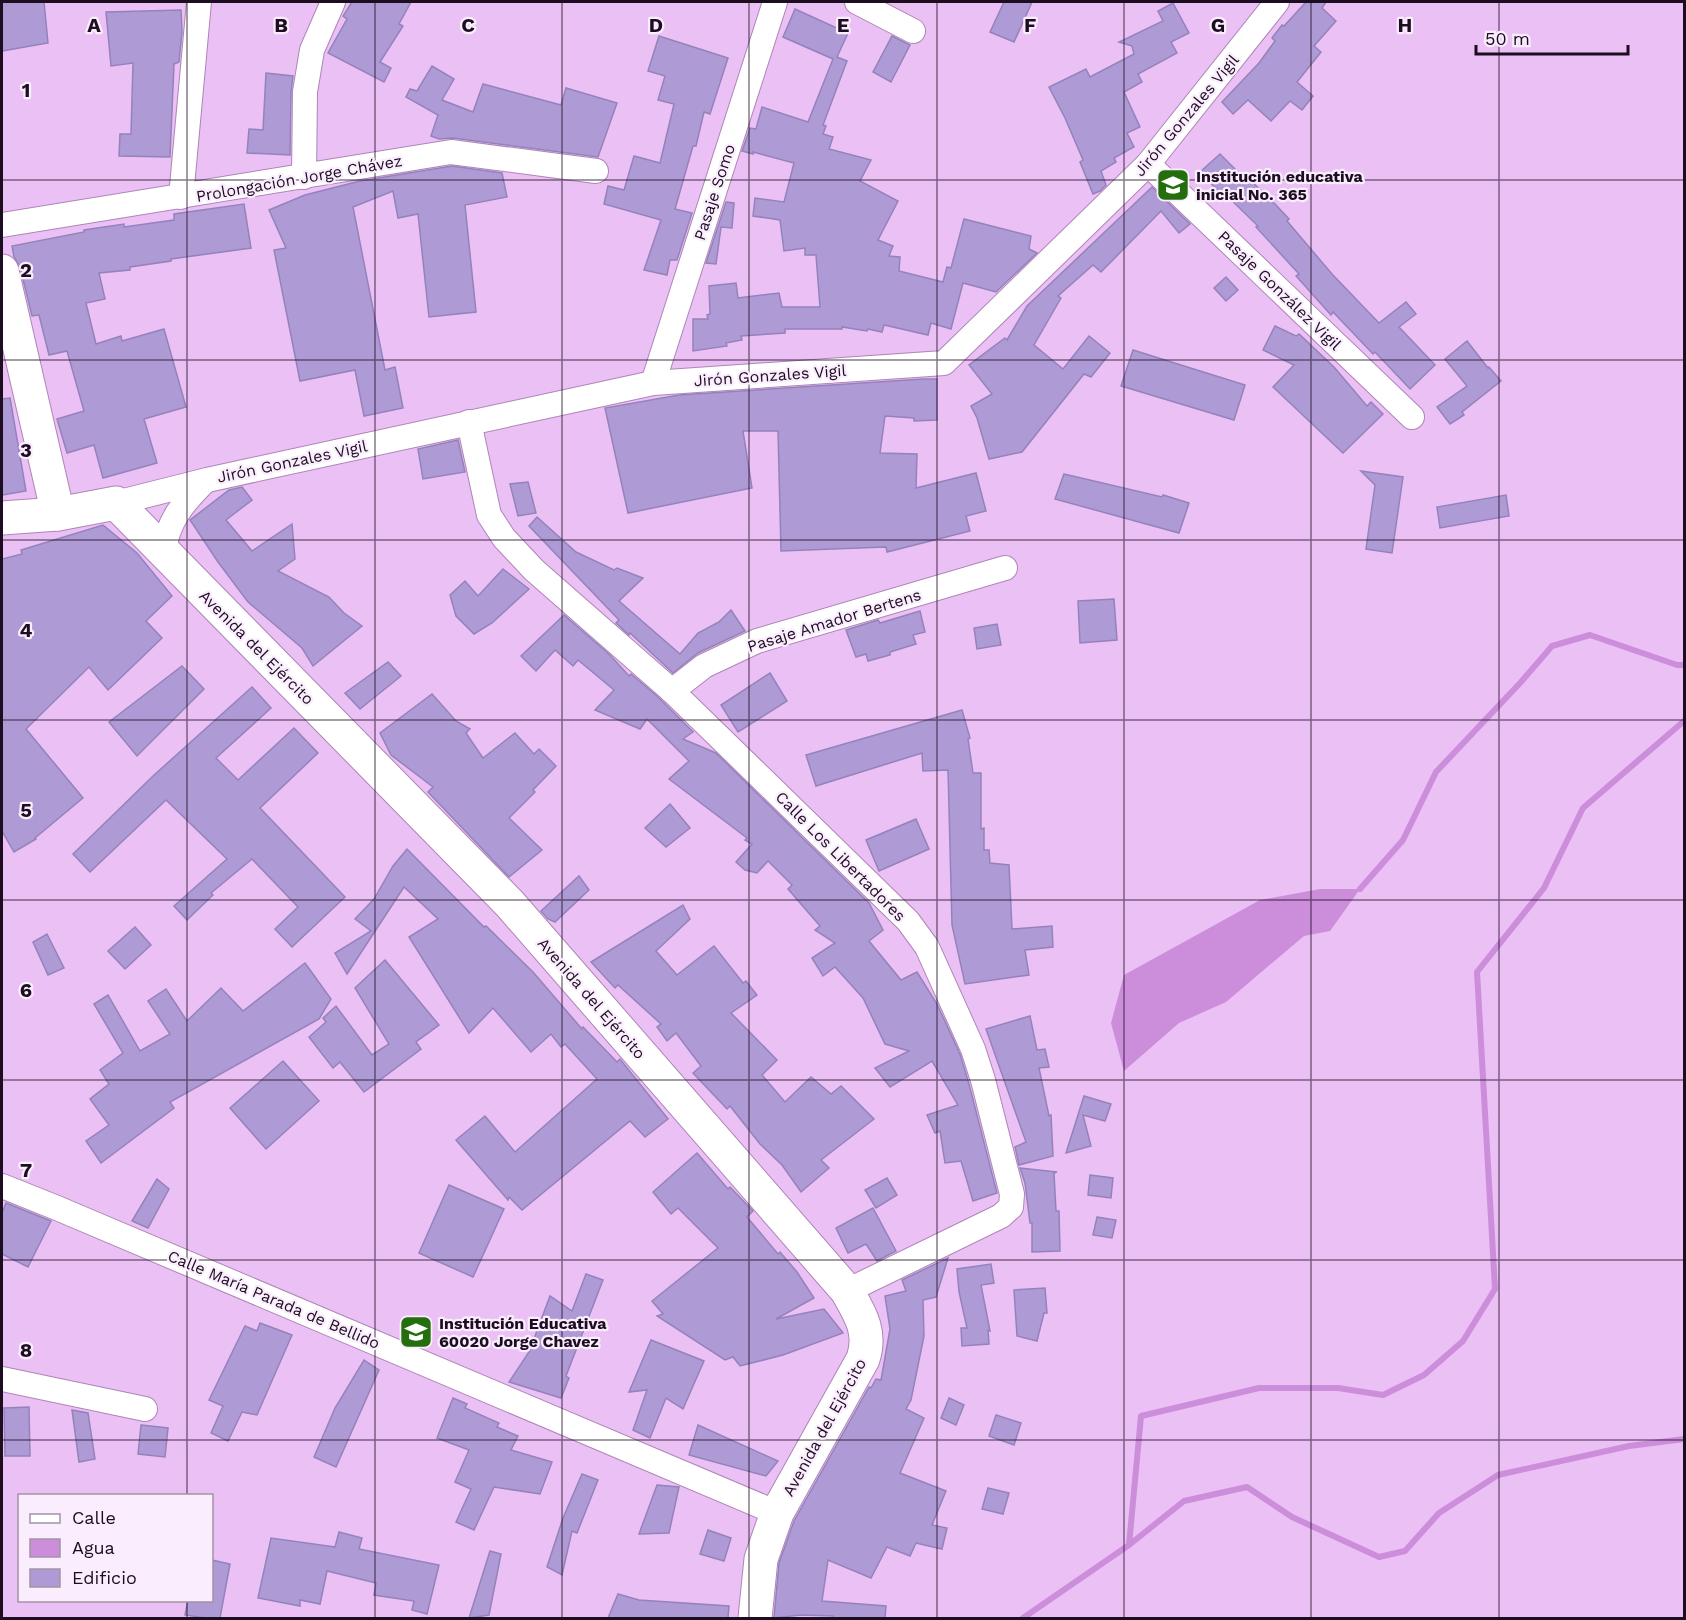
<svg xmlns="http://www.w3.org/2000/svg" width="1686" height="1620" font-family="'Work Sans',sans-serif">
  <rect width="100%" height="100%" fill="#ebc0f5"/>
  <polygon fill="#cc8ddb" points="1320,889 1360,889 1330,931 1304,936 1226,1002 1179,1023 1124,1071 1111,1023 1124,975 1260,900"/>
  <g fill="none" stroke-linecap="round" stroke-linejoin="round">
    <g stroke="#cc8ddb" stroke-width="6">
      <polyline points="1360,889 1403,840 1436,772 1521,682 1552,646 1590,635 1677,665 1684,665"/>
      <polyline points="1129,1545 1184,1501 1247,1487 1292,1517 1379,1557 1405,1551 1439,1513 1498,1475 1629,1446 1684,1439"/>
      <polyline points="1023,1618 1129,1545 1141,1416 1259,1388 1338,1388 1383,1395 1424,1375 1463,1341 1495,1289 1477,972 1544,888 1583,808 1684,721"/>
    </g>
  </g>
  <g fill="#ae9ad4" stroke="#9582bb" stroke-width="1.5">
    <polygon points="2,2 44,2 48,43 2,51"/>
    <polygon points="352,2 411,2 399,24 403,26 380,62 391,68 384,82 328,53 347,19 343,16"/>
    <polygon points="1004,2 1032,2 1014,42 990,32"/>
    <polygon points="1306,2 1326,2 1322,8 1336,21 1314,46 1321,52 1297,82 1313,96 1302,110 1290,101 1271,121 1248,100 1233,114 1222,102 1259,63 1275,41 1272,38 1282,25 1284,26"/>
    <polygon points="1173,3 1189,33 1171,42 1177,53 1138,74 1142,82 1124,92 1140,127 1127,133 1134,147 1114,158 1116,162 1101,171 1106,185 1100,191 1093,194 1080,162 1083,160 1065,118 1049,87 1086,69 1090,77 1134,54 1132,46 1119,42 1163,21 1158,11"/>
    <polygon points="795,9 848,33 837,57 847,61 823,125 826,126 823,134 833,137 829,149 871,160 860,181 898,201 878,240 893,246 889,256 900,257 899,271 943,282 947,267 951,268 964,219 1031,236 1029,249 1037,253 996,292 963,283 951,329 931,323 928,335 884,325 882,332 868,329 867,331 842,327 842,329 785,329 785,333 741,336 742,340 726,343 727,346 693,351 693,319 708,319 707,315 710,314 709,286 736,283 738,298 779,293 782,307 820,307 816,255 805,255 805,248 784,251 780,220 753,216 755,198 784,202 794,163 753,152 753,154 742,151 750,128 756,129 762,107 808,122 833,59 783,37"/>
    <polygon points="181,10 182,32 179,62 174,64 170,157 119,156 120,134 131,134 133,63 111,66 106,12"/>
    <polygon points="659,36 728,58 710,114 704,112 696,146 693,146 675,209 692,213 677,260 670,260 667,275 644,270 661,220 604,204 608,186 624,190 634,156 660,163 674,104 658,100 665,76 648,71"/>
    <polygon points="892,36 910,45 891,82 873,72"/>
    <polygon points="432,66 454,79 442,100 473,112 483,84 561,105 566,88 617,103 598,157 453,138 439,139 431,136 438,115 406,97 410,89 417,91"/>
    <polygon points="266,73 293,76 291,92 290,155 247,153 249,129 263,130"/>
    <polygon points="1220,154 1243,177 1245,175 1276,205 1289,219 1287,221 1332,274 1379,323 1406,302 1416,314 1399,327 1435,365 1410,389 1375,352 1373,354 1333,312 1331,315 1296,276 1299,274 1256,227 1258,226 1224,193 1222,195 1200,172"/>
    <polygon points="452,166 502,173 507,197 465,205 476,312 429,317 418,214 398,218 393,191 353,207 385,370 395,367 403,408 364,416 355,370 300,381 274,250 286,248 269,210 305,195 360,181"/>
    <polygon points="1152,187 1190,224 1179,233 1161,211 1101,272 1093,265 1058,296 1061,298 1034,345 1063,369 1089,336 1110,353 1091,377 1084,374 1022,452 989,459 977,418 971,406 992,394 969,365 1005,338 1007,340 1027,306"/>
    <polygon points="726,202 734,203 732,228 721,227 716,264 706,263"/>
    <polygon points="244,204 251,248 171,259 171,261 130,267 130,270 99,273 105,299 86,303 96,344 121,336 122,341 164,329 186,407 144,419 157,463 103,478 94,445 67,453 57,419 84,411 67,351 49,355 39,315 32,316 20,267 14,257 12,246 84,232 84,230 124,224 124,227 174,220 174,214"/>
    <polygon points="1226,277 1238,290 1226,301 1214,288"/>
    <polygon points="1275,326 1296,336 1299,334 1334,367 1367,406 1371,402 1383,414 1343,453 1273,387 1294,365 1263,350"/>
    <polygon points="1467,341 1488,368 1489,367 1501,381 1462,412 1464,415 1450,424 1437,407 1467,386 1445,359"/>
    <polygon points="1133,350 1245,385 1234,420 1121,386"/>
    <polygon points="923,379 937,379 937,420 914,421 914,418 885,416 880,453 917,454 916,488 976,473 986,511 966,516 970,531 887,552 886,547 781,551 778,431 743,431 752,488 628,513 605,408 679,395"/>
    <polygon points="10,398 26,491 2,495 2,399"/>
    <polygon points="458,440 465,472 423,479 418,449"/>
    <polygon points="1361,471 1403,477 1392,553 1366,549 1375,485"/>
    <polygon points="1064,474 1162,497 1163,495 1189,503 1179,533 1055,499"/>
    <polygon points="528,482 536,513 518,516 510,484"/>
    <polygon points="242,487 252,500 226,520 252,551 292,524 295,559 278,571 329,597 344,613 362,626 313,666 302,648 248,602 218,562 190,520 229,490"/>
    <polygon points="1506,495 1509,516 1440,528 1437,507"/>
    <polygon points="537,517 576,552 614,570 617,568 643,578 619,601 680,654 698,633 719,622 731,610 745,631 698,653 673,673 630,633 629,635 616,623 619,620 529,526"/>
    <polygon points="103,525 137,553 172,596 146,621 162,638 108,690 89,667 26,729 83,798 35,838 36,839 14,852 2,831 2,559 22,554 21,550"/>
    <polygon points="503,569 529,589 492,623 474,634 456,616 450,595 465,581 478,596"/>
    <polygon points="1114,599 1117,640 1080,643 1078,601"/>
    <polygon points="920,611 925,632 913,635 916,644 890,652 890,655 868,661 866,654 856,657 846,630 878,620 880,623"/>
    <polygon points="564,615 610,655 629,676 631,674 657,696 693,732 683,739 716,753 869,903 883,930 869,941 901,980 917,972 937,1004 960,1054 969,1084 997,1193 973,1201 961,1161 945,1163 940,1131 935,1133 927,1115 958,1105 932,1061 890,1087 875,1068 909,1051 885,1044 863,998 835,967 823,976 812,958 835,943 815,930 820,926 788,889 792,885 768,861 757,873 745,870 736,862 752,844 745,840 747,838 669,779 689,761 647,719 640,729 595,710 614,690 578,660 573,666 555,650 536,671 521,656"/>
    <polygon points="997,624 1001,645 977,649 974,628"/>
    <polygon points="388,662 401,676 360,709 345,693"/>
    <polygon points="182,666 204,689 137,756 109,722"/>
    <polygon points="770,673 787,701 738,732 721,705"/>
    <polygon points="252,687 271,708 216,758 238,780 294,728 318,753 260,808 345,897 292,947 275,929 298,907 252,859 211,893 213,895 187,920 174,906 227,859 166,800 90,872 73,854 153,776"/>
    <polygon points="432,694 456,721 470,729 466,733 483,758 515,733 534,754 539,749 556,766 533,790 535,792 509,818 542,850 509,877 428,792 433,787 391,755 380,733"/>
    <polygon points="962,710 970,738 968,739 973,773 981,773 981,829 984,828 984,850 989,850 990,863 1009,865 1012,929 1052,926 1053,947 1025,950 1029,975 965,984 952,925 948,770 923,771 922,753 816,786 806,755"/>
    <polygon points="670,804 690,828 666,847 645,828"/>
    <polygon points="916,819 929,849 879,871 866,840"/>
    <polygon points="407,849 484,927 486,926 533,972 582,1029 583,1027 617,1062 620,1059 668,1119 645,1137 630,1121 522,1210 509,1197 508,1200 456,1140 485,1116 515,1152 597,1079 565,1044 561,1047 551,1034 531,1052 493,1008 469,1033 409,937 438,919 404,887 347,974 335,953 371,931 355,919 374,899 393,866"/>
    <polygon points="579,876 589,890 555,922 548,919 541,911"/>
    <polygon points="683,905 690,919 656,951 677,975 714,946 743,983 746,981 757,995 731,1013 777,1060 762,1075 785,1102 811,1077 831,1094 841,1086 874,1119 821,1160 829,1168 801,1192 782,1165 760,1144 730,1106 727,1109 693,1073 701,1066 676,1033 667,1041 657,1027 661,1024 618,985 615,988 591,962"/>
    <polygon points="135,927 151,945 125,969 108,951"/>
    <polygon points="47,934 64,968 48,975 33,942"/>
    <polygon points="385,960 439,1025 416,1042 421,1049 364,1092 340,1062 333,1068 309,1037 326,1022 323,1018 336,1006 372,1055 389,1044 355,988"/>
    <polygon points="305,963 331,999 319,1019 170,1102 174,1108 101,1163 86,1141 109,1125 90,1099 109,1084 100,1070 123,1053 94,1004 108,995 140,1051 170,1034 148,1001 166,989 187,1021 221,988 243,1011"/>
    <polygon points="1030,1016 1037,1050 1045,1049 1049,1067 1039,1068 1049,1116 1051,1115 1053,1156 1019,1165 1015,1147 1026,1142 986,1029"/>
    <polygon points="283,1061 319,1101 266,1149 230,1108"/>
    <polygon points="1084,1096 1111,1104 1105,1121 1083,1115 1091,1146 1066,1153"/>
    <polygon points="697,1153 728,1189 730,1187 753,1211 747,1217 778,1254 780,1252 797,1272 814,1298 776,1319 824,1309 843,1333 783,1355 740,1366 733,1357 725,1360 657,1316 663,1314 652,1301 718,1248 678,1208 671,1214 653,1192"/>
    <polygon points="1020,1168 1057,1172 1054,1173 1056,1211 1059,1211 1060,1251 1032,1252 1032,1223 1030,1223 1025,1183"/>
    <polygon points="1090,1175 1113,1178 1111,1198 1088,1195"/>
    <polygon points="887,1178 897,1195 876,1208 865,1190"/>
    <polygon points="157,1179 169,1189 148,1228 132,1221"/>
    <polygon points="449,1185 504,1209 473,1277 419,1253"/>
    <polygon points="6,1203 51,1221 28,1267 2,1254 2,1213"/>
    <polygon points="873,1208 896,1251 877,1261 866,1244 848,1253 836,1228"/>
    <polygon points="1097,1217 1116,1220 1112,1238 1093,1235"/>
    <polygon points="948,1258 936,1297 923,1300 924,1336 911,1400 906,1409 924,1418 900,1473 946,1491 932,1525 947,1528 942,1549 916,1543 910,1556 887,1547 871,1578 828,1560 822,1601 886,1606 885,1618 833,1618 833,1616 801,1615 774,1618 779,1563 794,1521 869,1387 871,1388 876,1379 881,1380 890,1329 885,1296 906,1291 902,1280"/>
    <polygon points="991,1264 994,1283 981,1285 990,1331 988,1330 989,1344 962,1346 961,1328 967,1328 959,1292 957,1269"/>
    <polygon points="586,1274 603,1280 566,1376 569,1378 561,1398 509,1382 529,1352 550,1296 572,1311"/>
    <polygon points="1045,1288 1047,1313 1044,1313 1037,1341 1017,1336 1014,1290"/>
    <polygon points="260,1323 292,1335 257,1415 242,1412 228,1441 211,1433 223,1406 209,1400 245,1326 257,1331"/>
    <polygon points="651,1340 704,1361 683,1409 666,1398 650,1438 633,1430 647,1390 629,1392"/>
    <polygon points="364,1360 379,1370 336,1467 314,1457 335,1408"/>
    <polygon points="453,1398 467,1404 465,1408 499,1423 497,1427 518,1436 511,1450 552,1462 540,1494 494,1487 474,1530 456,1522 471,1489 455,1482 469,1450 437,1438"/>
    <polygon points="949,1398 964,1405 956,1425 941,1418"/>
    <polygon points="29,1407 30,1456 5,1456 4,1408"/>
    <polygon points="72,1410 88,1413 95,1459 79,1462"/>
    <polygon points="996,1415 1021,1423 1014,1445 989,1436"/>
    <polygon points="141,1425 168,1428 165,1457 138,1454"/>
    <polygon points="698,1425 778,1461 766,1476 689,1455"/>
    <polygon points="582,1474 598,1480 577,1533 572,1531 562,1575 547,1567 563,1518"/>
    <polygon points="657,1485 679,1487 669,1533 639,1534"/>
    <polygon points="988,1488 1009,1493 1003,1514 982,1509"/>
    <polygon points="708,1530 731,1538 724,1561 700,1554"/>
    <polygon points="339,1532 362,1538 359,1549 439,1565 427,1614 412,1610 414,1601 374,1595 376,1583 327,1571 320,1604 300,1600 300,1606 258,1598 271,1538 335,1547"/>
    <polygon points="490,1551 501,1554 489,1615 469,1618"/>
    <polygon points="212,1560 230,1564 220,1618 205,1618 185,1615 188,1600 212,1600"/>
    <polygon points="618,1594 639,1600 729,1606 728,1618 608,1618"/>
  </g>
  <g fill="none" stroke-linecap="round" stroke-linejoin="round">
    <defs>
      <g id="street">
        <polyline points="857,2 913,31"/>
        <polyline points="1148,164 1412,417"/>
        <polyline points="304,177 305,92 312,50 333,2"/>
        <polyline points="181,197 199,2"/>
        <polyline points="2,225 451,152 596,171"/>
        <polyline points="653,383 775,2"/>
        <polyline points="469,422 489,515 504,538 534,570 672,691 908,921 927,947 973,1049 983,1080 1012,1194 1011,1207 1001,1216 847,1291"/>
        <polyline points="116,503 207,480 653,383 944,363 1148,164 1277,2"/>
        <path d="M 164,552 C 167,521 184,502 205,481"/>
        <polyline points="672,691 704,666 757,641 1005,568"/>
        <polyline points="2,1186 57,1208 777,1513"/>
        <polyline points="2,1379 145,1409"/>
      </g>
      <g id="secondary">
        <polyline points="2,271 58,514"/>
        <path d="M 2,518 L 58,514 L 116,503 L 510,904 L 847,1291 C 860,1314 872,1332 863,1359 L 777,1513 L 761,1559 L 755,1618"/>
      </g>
    </defs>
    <use href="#street" stroke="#ae85b7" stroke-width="26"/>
    <use href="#secondary" stroke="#ae85b7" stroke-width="35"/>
    <use href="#street" stroke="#fff" stroke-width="24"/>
    <use href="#secondary" stroke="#fff" stroke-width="33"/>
  </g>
  <path fill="none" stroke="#1d0d20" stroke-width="1.5" stroke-opacity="0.55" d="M 187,2 L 187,1496M 375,2 L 375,1618M 562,2 L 562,1618M 749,2 L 749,1618M 937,2 L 937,1618M 1124,2 L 1124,1618M 1311,2 L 1311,1618M 1499,2 L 1499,1618M 2,180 L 1684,180M 2,360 L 1684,360M 2,540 L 1684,540M 2,720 L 1684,720M 2,900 L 1684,900M 2,1080 L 1684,1080M 2,1260 L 1684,1260M 2,1440 L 1684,1440M 187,1600 L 187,1618"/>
  <defs>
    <symbol id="school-square" viewBox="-11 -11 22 22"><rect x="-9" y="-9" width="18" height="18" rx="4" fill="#256e0d" stroke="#faedfd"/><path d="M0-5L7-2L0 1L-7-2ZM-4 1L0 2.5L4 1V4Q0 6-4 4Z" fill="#fff"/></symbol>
  </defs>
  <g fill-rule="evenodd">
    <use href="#school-square" x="1154" y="166" width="38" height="38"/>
    <use href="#school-square" x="397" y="1313" width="38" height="38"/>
  </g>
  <g text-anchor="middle" stroke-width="4.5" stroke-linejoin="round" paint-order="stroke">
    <g font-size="16" fill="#1d0d20" stroke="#faedfd">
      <text transform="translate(1186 115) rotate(-50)" y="6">Jirón Gonzales Vigil</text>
      <text transform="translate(299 178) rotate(-10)" y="6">Prolongación Jorge Chávez</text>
      <text transform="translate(714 192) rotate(-72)" y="6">Pasaje Somo</text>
      <text transform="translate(1280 290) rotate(44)" y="6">Pasaje González Vigil</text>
      <text transform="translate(770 375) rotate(-4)" y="6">Jirón Gonzales Vigil</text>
      <text transform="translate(292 461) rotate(-12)" y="6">Jirón Gonzales Vigil</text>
      <text transform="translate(834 620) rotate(-17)" y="6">Pasaje Amador Bertens</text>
      <text transform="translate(257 647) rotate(45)" y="6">Avenida del Ejército</text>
      <text transform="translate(841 856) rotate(45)" y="6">Calle Los Libertadores</text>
      <text transform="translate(592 998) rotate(49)" y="6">Avenida del Ejército</text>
      <text transform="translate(274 1299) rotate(23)" y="6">Calle María Parada de Bellido</text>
      <text transform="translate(824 1427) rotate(-61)" y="6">Avenida del Ejército</text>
    </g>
    <g font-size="16" font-weight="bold" fill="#1d0d20" stroke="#faedfd" text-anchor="start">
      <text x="1196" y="182">Institución educativa<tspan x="1196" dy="18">inicial No. 365</tspan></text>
      <text x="439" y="1329">Institución Educativa<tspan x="439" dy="18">60020 Jorge Chavez</tspan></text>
    </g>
  </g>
  <g font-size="20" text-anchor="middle" font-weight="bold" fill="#1d0d20" stroke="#faedfd" stroke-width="4.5" stroke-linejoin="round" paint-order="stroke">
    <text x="94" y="32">A</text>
    <text x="281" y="32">B</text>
    <text x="468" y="32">C</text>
    <text x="656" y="32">D</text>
    <text x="843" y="32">E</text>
    <text x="1030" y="32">F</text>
    <text x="1218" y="32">G</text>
    <text x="1405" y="32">H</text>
    <text x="26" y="97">1</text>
    <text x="26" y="277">2</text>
    <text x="26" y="457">3</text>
    <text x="26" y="637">4</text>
    <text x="26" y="817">5</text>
    <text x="26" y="997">6</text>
    <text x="26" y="1177">7</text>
    <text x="26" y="1357">8</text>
  </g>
  <rect width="1686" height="1620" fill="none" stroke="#1d0d20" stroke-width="6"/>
  <rect x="18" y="1494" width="195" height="108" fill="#faedfd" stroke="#a293a5" stroke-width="1.5"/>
  <rect x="30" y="1514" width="30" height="9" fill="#ffffff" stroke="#a293a5" stroke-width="1.5"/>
  <text x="72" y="1524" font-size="18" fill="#1d0d20">Calle</text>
  <rect x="30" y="1539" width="30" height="18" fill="#cc8ddb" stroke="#a293a5" stroke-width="1.5"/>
  <text x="72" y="1554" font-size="18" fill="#1d0d20">Agua</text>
  <rect x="30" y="1569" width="30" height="18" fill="#ae9ad4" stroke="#a293a5" stroke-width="1.5"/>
  <text x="72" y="1584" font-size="18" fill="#1d0d20">Edificio</text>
  <path d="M1476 45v9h152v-9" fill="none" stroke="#1d0d20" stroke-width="3"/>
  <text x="1485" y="45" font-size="18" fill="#1d0d20" stroke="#faedfd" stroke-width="4.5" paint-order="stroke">50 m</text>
</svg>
